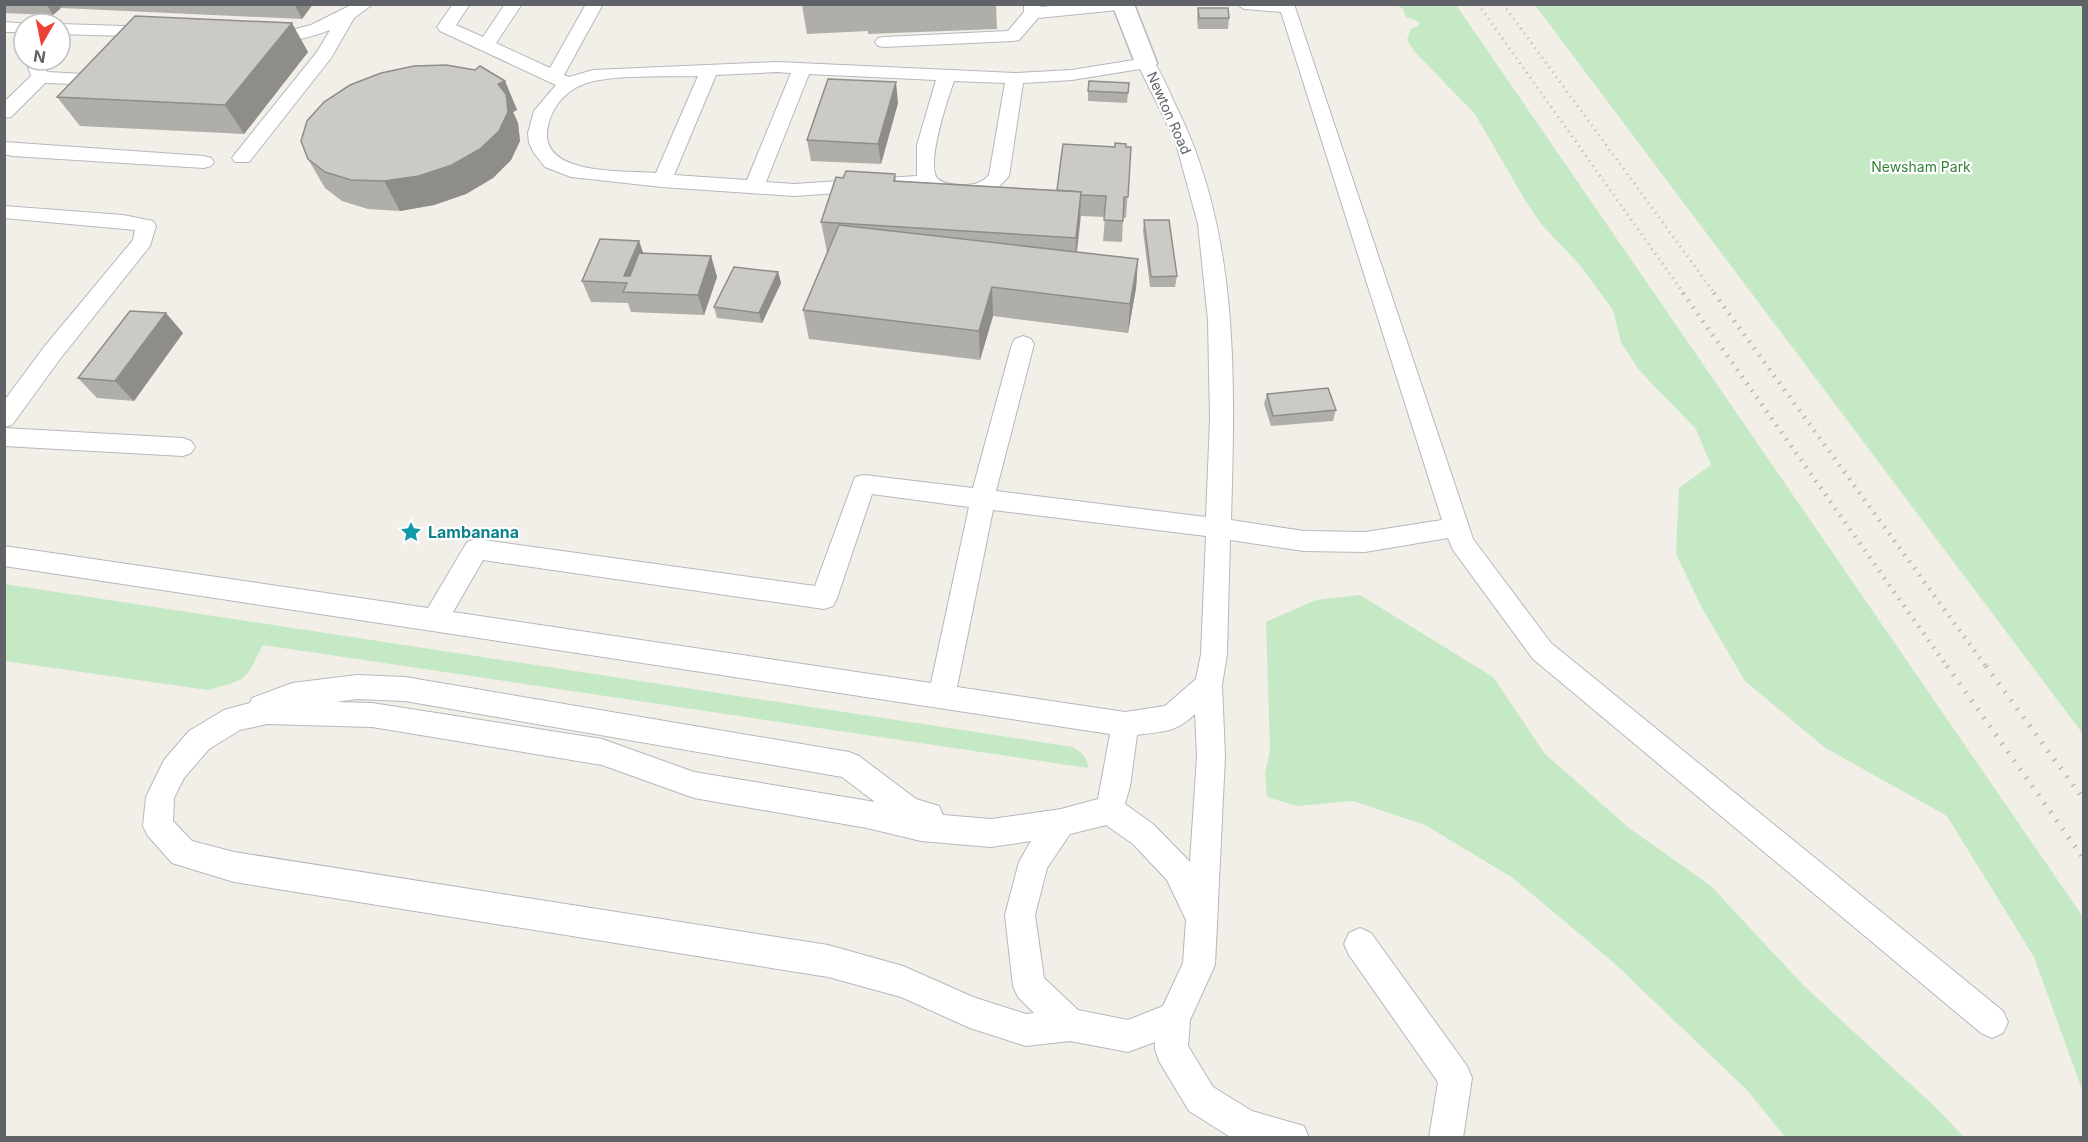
<svg xmlns="http://www.w3.org/2000/svg" width="2088" height="1142" font-family="Inter,sans-serif">
  <rect width="100%" height="100%" fill="#f1efe8"/>
  <g fill="#c5e8c5">
    <polygon points="1396,5 1456,5 2083,917 2083,1092 2034,957 1947,816 1824,747 1745,681 1702,608 1676,554 1679,488 1711,465 1696,429 1639,370 1621,342 1613,310 1580,265 1542,225 1525,200 1475,114 1414,51 1407,40 1411,29 1418,26 1420,22 1406,17 1403,9"/>
    <polygon points="1535,5 2083,5 2083,734"/>
    <path d="M 4,584 L 1073,747 C 1082,753 1088,757 1088,768 L 263,645 C 244,681 250,679 208,690 L 5,661 Z"/>
    <polygon points="1360,595 1493,677 1545,754 1629,828 1711,886 1803,985 1933,1105 1964,1137 1785,1137 1747,1090 1613,962 1513,878 1425,825 1353,801 1297,806 1267,797 1265,773 1270,750 1266,622 1316,600"/>
  </g>
  <g fill="none" stroke-linecap="round" stroke-linejoin="round">
    <defs>
      <g id="service">
        <path d="M 353,4 L 373,4 L 354,18 L 331,58 L 249,162 L 235,162 L 232,158 L 235,154 L 317,52 L 330,30 C 309,38 281,45 258,40 L 255,36 L 258,32 L 292,30 L 311,25 Z"/>
        <path d="M 453,4 L 470,4 L 456,25 L 483,37 L 505,4 L 522,4 L 496,43 L 550,68 L 586,4 L 603,4 L 564,75 L 569,77 L 593,70 L 777,62 L 1015,73 L 1072,70 L 1146,58 L 1152,59 C 1162,73 1168,89 1175,104 C 1240,232 1235,380 1231,520 L 1304,531 L 1365,532 L 1442,520 L 1281,12 L 1244,9 L 1236,4 L 1294,4 L 1473,539 L 1551,643 L 2003,1011 L 2008,1022 L 2003,1033 L 1992,1038 L 1981,1033 L 1533,659 L 1453,550 L 1448,538 L 1365,552 L 1304,551 L 1230,540 L 1227,654 L 1222,685 L 1225,756 L 1215,965 L 1190,1020 L 1188,1046 L 1213,1087 L 1252,1111 L 1304,1126 L 1309,1138 L 1232,1138 L 1189,1111 L 1159,1061 L 1155,1049 L 1155,1042 L 1128,1052 L 1070,1041 L 1026,1046 L 970,1028 L 901,997 L 828,977 L 234,882 L 172,863 L 148,836 L 143,826 L 146,797 L 164,760 L 189,731 L 224,710 L 250,703 L 252,698 L 292,683 L 357,675 L 405,677 L 849,752 L 859,756 L 916,799 L 939,806 L 943,815 L 991,819 L 1061,809 L 1098,799 L 1110,734 L 4,566 L 4,546 L 428,608 L 467,542 L 476,539 L 815,586 L 855,477 L 864,475 L 973,488 L 1012,344 L 1015,339 L 1023,336 L 1031,339 L 1034,344 L 996,491 L 1206,517 L 1210,419 L 1208,320 L 1198,224 L 1175,140 L 1140,69 L 1072,80 L 1023,83 L 1009,176 L 995,191 L 968,197 L 944,195 L 924,187 L 794,196 L 662,187 L 571,177 L 545,167 L 534,153 L 529,143 L 528,133 L 534,111 L 556,85 L 440,31 L 437,27 ZM 777,72 L 791,73 L 747,180 L 674,175 L 716,75 ZM 809,74 L 936,80 L 917,145 L 917,176 L 794,184 L 766,182 ZM 698,76 L 656,173 C 622,170 529,177 550,119 C 555,103 568,90 584,84 C 610,74 668,77 698,76 ZM 954,81 L 1005,83 L 989,175 C 980,185 972,185 959,185 C 952,184 942,184 937,178 C 926,163 948,98 954,81 ZM 872,494 L 969,507 L 931,683 L 453,612 L 483,560 L 824,609 L 833,606 L 837,598 ZM 993,510 L 1206,536 L 1201,654 L 1196,679 L 1165,706 L 1125,712 L 957,687 ZM 357,699 L 405,701 L 842,777 L 875,802 L 694,772 L 602,739 L 372,703 L 336,702 ZM 1195,714 L 1197,756 L 1190,862 L 1153,824 L 1125,804 L 1130,786 L 1137,735 C 1164,731 1175,733 1195,714 ZM 267,724 L 372,727 L 602,765 L 694,798 L 867,828 L 921,841 L 991,847 L 1031,841 L 1019,862 L 1005,915 L 1013,986 L 1018,997 L 1034,1013 L 1026,1014 L 973,997 L 903,966 L 828,945 L 234,852 L 192,841 L 173,821 L 174,798 L 184,778 L 209,749 L 240,730 ZM 1106,825 L 1133,844 L 1167,880 L 1186,920 L 1183,963 L 1163,1006 L 1128,1020 L 1078,1010 L 1044,978 L 1035,915 L 1047,868 L 1070,834 Z"/>
        <polygon points="1024,4 1040,4 1041,7 1069,4 1136,4 1128,9 1038,18 1019,40 1013,41 884,47 878,46 875,42 878,38 884,37 1008,31 1024,12"/>
        <polygon points="4,22 30,24 24,24 24,32 4,32"/>
        <polygon points="59,24 60,24 156,27 162,28 165,32 162,36 156,37 60,34"/>
        <polygon points="26,60 44,60 47,72 104,75 110,76 113,80 110,84 104,85 45,83 11,117 4,118 4,102 31,76"/>
        <polygon points="4,142 204,156 211,158 214,162 211,166 204,168 12,156 4,154"/>
        <polygon points="4,206 123,215 153,221 156,226 150,246 60,359 12,425 4,427 4,401 44,347 133,240 135,230 4,218"/>
        <polygon points="4,428 183,438 191,441 195,447 191,453 183,456 4,446"/>
        <polygon points="1360,928 1371,933 1467,1066 1472,1078 1463,1138 1429,1138 1438,1082 1349,955 1344,944 1349,933"/>
      </g>
      <polygon id="minor" points="1112,4 1134,4 1157,63 1154,68 1146,70 1138,68 1135,63"/>
    </defs>
    <use href="#service" stroke="#b5b8bc" stroke-width="2"/>
    <use href="#minor" stroke="#b5b8bc" stroke-width="3"/>
    <use href="#service" fill="#fff" fill-rule="evenodd"/>
    <use href="#minor" fill="#fff" fill-rule="evenodd"/>
    <g stroke="#b6b7b8" stroke-width="3" stroke-dasharray="1 5" stroke-linecap="butt">
      <polyline points="1478,4 1684,294"/>
      <polyline points="1503,4 1715,294"/>
    </g>
    <g stroke="#b6b7b8" stroke-width="4.5" stroke-dasharray="1.5 7" stroke-linecap="butt">
      <polyline points="1683,293 1948,668"/>
      <polyline points="1714,293 1987,668"/>
    </g>
    <g stroke="#b6b7b8" stroke-width="5" stroke-dasharray="1.5 9" stroke-linecap="butt">
      <polyline points="1947,666 2084,859"/>
      <polyline points="1986,666 2084,800"/>
    </g>
  </g>
  <g fill="#afaea9">
    <polygon points="4,4 313,4 302,19 61,8 53,15 4,13"/>
    <polygon points="996,4 997,29 868,34 868,31 807,34 802,5"/>
    <polygon points="1198,8 1229,18 1228,29 1198,29 1197,19"/>
    <polygon points="308,52 244,134 80,126 57,97"/>
    <polygon points="505,81 517,110 513,112 518,123 520,141 511,160 493,178 466,194 434,205 400,211 368,209 342,201 325,188 308,159"/>
    <polygon points="1129,83 1127,103 1088,101 1088,91"/>
    <polygon points="898,103 881,164 811,161 807,140"/>
    <polygon points="1126,147 1131,147 1126,218 1123,217 1122,242 1103,241 1105,217 1081,216 1077,252 1138,259 1136,288 1128,333 993,316 980,360 809,339 803,310 828,252 827,252 821,222 843,178 895,174 896,181 1057,190"/>
    <polygon points="1144,220 1177,276 1175,287 1150,287 1143,231"/>
    <polygon points="639,241 643,253 711,256 717,277 704,315 631,312 628,303 591,302 582,281"/>
    <polygon points="778,272 781,283 762,323 717,318 714,307"/>
    <polygon points="183,333 134,401 97,398 78,378"/>
    <polygon points="1267,394 1336,410 1333,421 1271,426 1264,404"/>
  </g>
  <g fill="#8f8d8a">
    <polygon points="46,4 59,4 61,8 53,15"/>
    <polygon points="294,4 313,4 302,19"/>
    <polygon points="292,23 308,52 244,134 225,105"/>
    <polygon points="505,81 517,110 513,112 518,123 520,141 511,160 493,178 466,194 434,205 400,211 384,181 498,84"/>
    <polygon points="896,82 898,103 881,164 878,144"/>
    <polygon points="1081,192 1080,221 1075,267 1076,238"/>
    <polygon points="639,241 646,261 634,292 624,276"/>
    <polygon points="711,256 717,277 704,315 698,295"/>
    <polygon points="1138,259 1136,288 1128,333 1130,304"/>
    <polygon points="778,272 781,283 762,323 759,313"/>
    <polygon points="992,287 993,316 980,360 979,331"/>
    <polygon points="166,313 183,333 134,401 115,381"/>
  </g>
  <g fill="#cccac5" stroke="#8f8d8a" stroke-width="1.5">
    <polygon points="1198,8 1228,8 1229,18 1199,18"/>
    <polygon points="135,16 292,23 225,105 57,97"/>
    <polygon points="446,65 475,70 480,66 505,81 498,84 506,94 508,112 499,131 480,149 452,165 419,176 384,181 351,180 325,172 308,159 301,141 307,121 324,102 350,85 381,73 414,66"/>
    <polygon points="828,79 896,82 878,144 807,140"/>
    <polygon points="1089,81 1129,83 1128,93 1088,91"/>
    <polygon points="1115,143 1126,144 1126,147 1131,147 1128,197 1124,197 1123,221 1104,220 1106,196 1081,195 1081,192 1057,190 1063,144 1115,147"/>
    <polygon points="846,171 895,174 894,181 1081,192 1076,238 821,222 836,177 843,178"/>
    <polygon points="1144,220 1169,220 1177,276 1151,277"/>
    <polygon points="839,225 1138,259 1130,304 992,287 979,331 803,310"/>
    <polygon points="600,239 639,241 624,276 630,276 639,253 711,256 698,295 623,292 627,283 582,281"/>
    <polygon points="734,267 778,272 759,313 714,307"/>
    <polygon points="130,311 166,313 115,381 78,378"/>
    <polygon points="1328,388 1336,410 1273,416 1267,394"/>
  </g>
  <defs>
    <symbol id="sight-bare" viewBox="-9 -9 18 18"><path d="M0-6L1.8-2.2L6-1.7L2.9 1.2L3.7 5.4L0 3.3L-3.7 5.4L-2.9 1.2L-6-1.7L-1.8-2.2Z" fill="#0f9aa8" stroke="#fff" stroke-width="2.5" paint-order="stroke"/></symbol>
  </defs>
  <g fill-rule="evenodd">
    <use href="#sight-bare" x="396" y="517" width="30" height="30"/>
  </g>
  <g text-anchor="middle" stroke-width="4.5" stroke-linejoin="round" paint-order="stroke">
    <g font-size="14" fill="#5f6368" stroke="#fff">
      <text transform="translate(1169 113) rotate(66)" y="5">Newton Road</text>
    </g>
    <g font-size="14" fill="#348238" stroke="#fff">
      <text x="1921" y="172">Newsham Park</text>
    </g>
    <g font-size="16" font-weight="bold" fill="#0d838f" stroke="#fff" text-anchor="start">
      <text x="428" y="538">Lambanana</text>
    </g>
  </g>
  <rect width="2088" height="1142" fill="none" stroke="#5f6368" stroke-width="12"/>
  <g transform="translate(42 42) rotate(189)"><circle r="28" fill="#ffffff" stroke="#bfc1c3" stroke-width="1.5"/>
  <path d="M0-4.5L10 22L0 15L-10 22Z" fill="#ea4335"/>
  <text y="-9" font-size="16" font-weight="bold" text-anchor="middle" fill="#5f6368">N</text>
  </g>
</svg>
